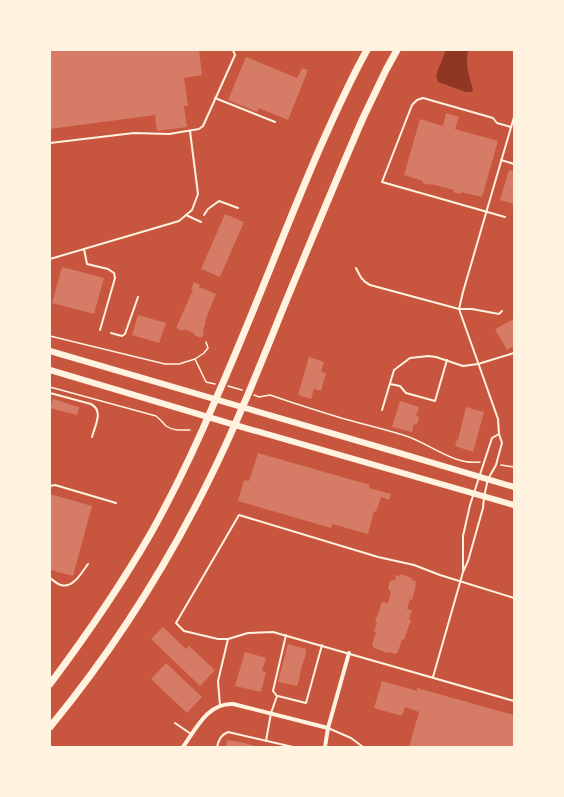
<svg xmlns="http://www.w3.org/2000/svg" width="564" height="797" font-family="'Space Grotesk',sans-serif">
  <rect width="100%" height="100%" fill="#c8553d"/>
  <path fill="#8f3625" d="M 446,50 L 468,50 C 465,64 469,76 473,89 L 472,92 L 466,92 L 438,82 L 436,75 Z"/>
  <g fill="#d67c66">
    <polygon points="50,50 199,50 202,75 184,78 188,106 184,106 187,127 157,131 155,115 50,129"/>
    <polygon points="246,57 297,78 302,68 308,70 288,120 259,108 257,112 228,100"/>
    <polygon points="446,113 459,117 455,129 498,141 482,197 461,192 461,194 453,192 454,190 431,184 430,185 422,183 423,181 404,175 420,119 443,126"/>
    <polygon points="509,170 514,171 514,204 500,200"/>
    <polygon points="225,214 244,222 220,277 201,269"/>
    <polygon points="62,267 104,278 94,314 52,303"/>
    <polygon points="194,282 200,285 199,287 216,294 205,321 206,322 203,330 204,331 202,338 194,335 194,333 184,329 183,331 176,328 193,290 191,289"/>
    <polygon points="138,315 166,323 159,343 132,335"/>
    <polygon points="514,319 514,346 507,350 495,329"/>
    <polygon points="309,357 324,362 321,372 326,373 321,391 314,389 311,399 298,395"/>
    <polygon points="53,399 79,407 77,415 50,408"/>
    <polygon points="400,401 419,407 416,416 419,417 417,425 414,424 412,432 392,427"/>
    <polygon points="466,407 484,412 473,452 455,446 457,439 458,440"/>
    <polygon points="258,453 370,485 369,488 391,494 389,500 381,497 376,512 374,511 368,534 332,524 331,528 238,501 244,480 249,481"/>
    <polygon points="50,494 92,506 73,576 50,570"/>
    <polygon points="401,574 412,578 411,580 416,581 415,585 416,585 412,600 410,599 407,609 412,610 409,619 411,620 404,640 402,639 398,652 395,654 390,652 387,653 374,648 372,645 376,632 374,631 377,622 375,622 382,602 388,603 391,593 388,588 390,581 395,580 396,575 400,576"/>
    <polygon points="163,627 186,649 189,646 215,670 200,686 151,639"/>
    <polygon points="288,644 306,649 305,659 304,659 299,677 300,677 297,686 278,682"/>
    <polygon points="245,652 266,658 262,671 266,672 261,692 235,686"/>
    <polygon points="166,663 202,697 187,713 151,679"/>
    <polygon points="382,681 417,691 417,688 514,715 514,747 409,747 419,712 405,707 402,716 374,708"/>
    <polygon points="227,740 245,743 257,747 226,747"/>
  </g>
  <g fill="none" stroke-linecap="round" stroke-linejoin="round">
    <g stroke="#fff3e0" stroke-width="1.5">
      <polyline points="50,336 165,364 179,364 195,359 206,382 215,384"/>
      <polyline points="195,359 204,353 208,348 206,342"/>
      <polyline points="228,386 242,390"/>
      <path d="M 50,387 L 156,416 C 160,419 162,422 166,426 C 173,431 182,430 190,430"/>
      <path d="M 254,395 L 259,397 L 270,395 C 293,403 315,410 338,417 C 361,424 385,429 409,437 C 433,446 454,465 480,462"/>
      <polyline points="501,465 514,467"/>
    </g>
    <g stroke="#fff3e0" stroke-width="2">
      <polyline points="215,98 275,122"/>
      <polyline points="50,143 134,133 169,134 199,129 203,126 235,55 233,50"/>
      <polyline points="501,160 514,164"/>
      <polyline points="186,215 201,222"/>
      <polyline points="204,215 208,209 219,201 238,208"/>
      <polyline points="505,217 382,182 412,105 417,100 423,98 493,118 497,123 511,127"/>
      <polyline points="84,249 87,264 108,269 114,273 115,278 100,330"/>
      <polyline points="50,259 179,221 192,210 198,194 190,131"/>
      <path d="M 356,268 C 360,276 362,281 370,285 L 459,309 L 472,309 L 499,314 L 502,311"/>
      <polyline points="111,333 122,336 125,334 138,297"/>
      <polyline points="390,384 400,386 406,393 435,401 447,360"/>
      <path d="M 50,393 L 91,404 C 104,411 95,425 92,437"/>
      <polyline points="382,410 394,370 410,358 428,356 436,357 463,366 478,364 514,353"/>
      <polyline points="50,486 55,485 116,503"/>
      <polyline points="463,570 463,536 470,505 492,438 499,434"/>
      <path d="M 50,578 C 53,580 57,584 61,585 C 73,589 82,572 88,564"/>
      <polyline points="228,639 248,633 273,632 514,701"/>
      <polyline points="433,677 463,572 468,561 483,508 484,497 488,479 496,465 502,443 499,434 498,419 459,309 463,292 514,117"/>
      <polyline points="278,696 306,703 322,645"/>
      <polyline points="220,705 218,681 228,639 218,639 184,631 176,623 239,515 378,557 414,565 440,575 514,598"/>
      <polyline points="175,723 191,734"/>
      <polyline points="328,728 351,738 363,747"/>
      <polyline points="266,741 271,713 277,696 273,691 286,635"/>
      <path d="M 217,747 C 219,739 221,735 228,732 L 293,747"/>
    </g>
    <g stroke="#fff3e0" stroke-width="4">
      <path d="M 183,747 C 196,729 207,703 233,704 L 328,728"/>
      <polyline points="325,747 328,728 349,653"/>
    </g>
    <g stroke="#fff3e0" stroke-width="6">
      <polyline points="50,351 396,452 514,487"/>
      <polyline points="50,370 235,425 514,505"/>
    </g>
    <g stroke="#fff3e0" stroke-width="7">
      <path d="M 50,684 C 86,636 121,585 151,533 C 175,490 196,446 215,401 C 252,318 283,233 319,150 C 334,116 349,82 367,50"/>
      <path d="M 50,727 C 111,653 164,570 207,484 C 236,426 260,366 284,306 C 310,243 336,180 363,118 L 386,70 L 397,50"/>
    </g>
  </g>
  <rect width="564" height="797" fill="none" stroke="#fff3e0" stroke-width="102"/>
</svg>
